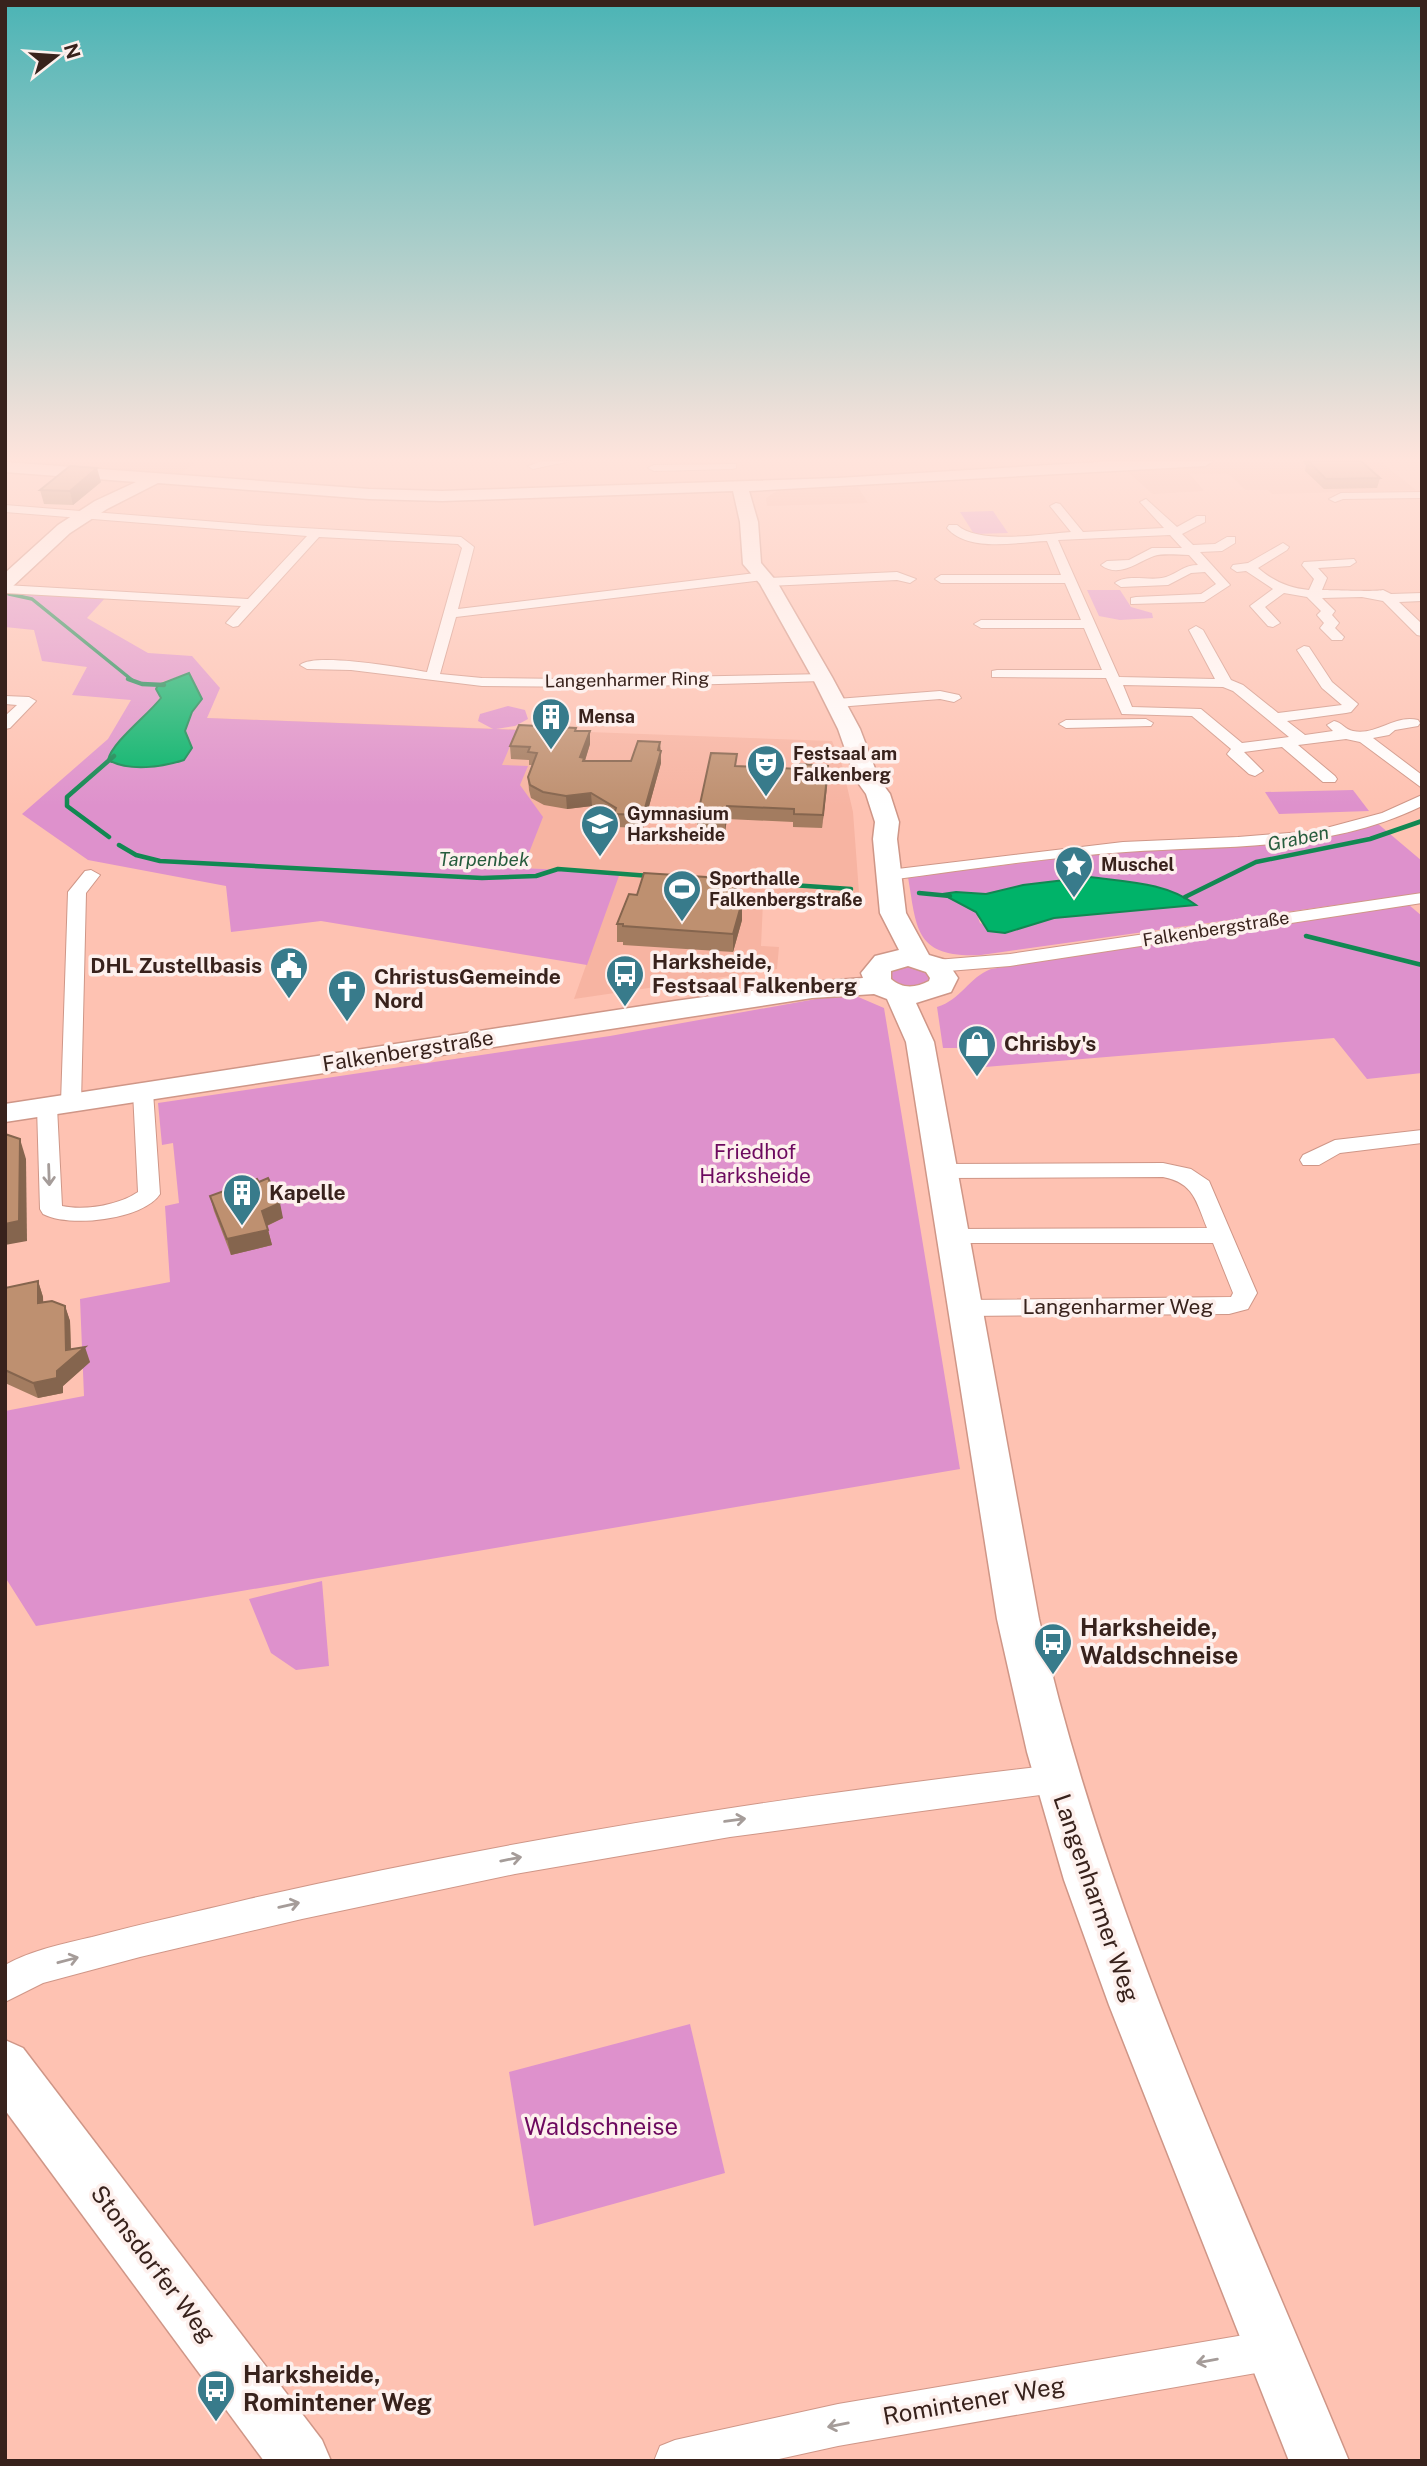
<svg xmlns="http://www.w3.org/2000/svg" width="1427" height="2466" font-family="'Public Sans',sans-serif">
  <rect width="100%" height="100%" fill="#fec2b2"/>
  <g fill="#f7b4a2">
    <polygon points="5,461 198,461 178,476"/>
    <polygon points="1226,461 1380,461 1416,490 1272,494 1268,490 1245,490 1229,474 1190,474 1204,491 1153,494 1124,469"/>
    <polygon points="858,487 868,503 767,506 766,498 777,491"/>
    <polygon points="207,718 832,741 842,765 853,812 860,906 763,902 761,946 779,947 777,969 574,999 619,873 160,849"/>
  </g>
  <g fill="#de91cc" fill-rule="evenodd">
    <polygon points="993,511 1008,533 974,534 960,512"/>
    <polygon points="1087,590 1120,590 1131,607 1152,613 1153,618 1120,620 1099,616"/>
    <path d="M 5,591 L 106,597 L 87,618 L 148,653 L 192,656 L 220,688 L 207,718 L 493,729 L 478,721 L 480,714 L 508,706 L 525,710 L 528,719 L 515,726 L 496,729 L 517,730 L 502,765 L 528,766 L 520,785 L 543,817 L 523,868 L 620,873 L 587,965 L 321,921 L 231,932 L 226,886 L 88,860 L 22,814 L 108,739 L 131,700 L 72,695 L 87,667 L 42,661 L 34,630 L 5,627 ZM 189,673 L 202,698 L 192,712 L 185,731 L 192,748 C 160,769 150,771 112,763 C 114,756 116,747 120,741 C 135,717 161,717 162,682 Z"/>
    <polygon points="1353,790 1369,811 1279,814 1265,792"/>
    <path d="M 1377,823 L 1422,861 L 1422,893 L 981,955 C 915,958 917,930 908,877 L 1126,850 L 1330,836 ZM 1090,877 C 1124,882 1168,881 1194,905 L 1054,918 L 1005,933 L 980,923 L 976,912 L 943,894 L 956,892 L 986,894 L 1023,885 Z"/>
    <path d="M 1409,905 L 1422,916 L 1422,1073 L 1367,1079 L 1334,1038 L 985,1067 L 980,1048 L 943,1048 L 937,1007 C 961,1000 969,977 991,969 Z"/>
    <polygon points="896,965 924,966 932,981 914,989 892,983 888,971"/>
    <polygon points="849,993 884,1008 960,1469 36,1626 5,1577 5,1411 84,1396 80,1299 170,1282 165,1206 179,1203 173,1143 162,1145 158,1103 610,1036"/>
    <polygon points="322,1581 329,1666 296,1670 271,1653 249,1599"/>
    <polygon points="690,2024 725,2173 534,2226 509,2072"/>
  </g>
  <g fill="#00b369" stroke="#118852" stroke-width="2">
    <path d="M 189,673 L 202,699 L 192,712 L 185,731 L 192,748 L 184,760 C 162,767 130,772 108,760 C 112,742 148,715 161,698 L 156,689 L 158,685 Z"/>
    <path d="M 1090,877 C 1125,882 1166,882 1196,905 L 1054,918 L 1005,933 L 988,931 L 976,912 L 942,894 L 956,892 L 986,894 L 1023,885 Z"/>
  </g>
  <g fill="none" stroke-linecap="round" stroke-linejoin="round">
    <polyline stroke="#118852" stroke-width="3.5" points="9,594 32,599 132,680"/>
    <g stroke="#118852" stroke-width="4.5">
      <polyline points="128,679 142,684 164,685"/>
      <polyline points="109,837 67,806 67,797 114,756"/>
      <polyline points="119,845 136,855 160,861 482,878 536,876 558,869 650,876"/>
      <polyline points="731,881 851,889"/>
      <polyline points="919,893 950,896"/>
      <polyline points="1185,897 1256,862 1370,839 1422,821"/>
      <polyline points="1306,936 1422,965"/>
    </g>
    <defs>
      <g id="street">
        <polygon points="543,461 571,461 533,469 528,466"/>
        <polygon points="736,464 736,468 732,469 654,471 648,468 654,465"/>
        <polygon points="1422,492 1422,498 1343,499 1335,502 1329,499 1341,493"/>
        <path d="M 1146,499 L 1177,527 L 1197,516 L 1205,516 L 1205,522 L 1182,534 L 1193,545 L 1215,544 L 1227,537 L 1235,537 L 1235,543 L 1222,551 L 1200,552 L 1230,585 L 1204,602 L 1131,604 L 1131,598 L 1136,597 L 1201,594 L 1216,584 L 1205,572 L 1191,573 L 1168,585 L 1121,587 L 1115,583 C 1128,573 1150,582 1166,577 C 1178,573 1184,565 1198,565 L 1189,555 C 1178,555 1164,553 1154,556 C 1139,561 1119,579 1101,565 L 1107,561 L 1129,560 L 1152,548 L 1182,548 L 1170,535 L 1058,540 L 1119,677 L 1215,679 L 1189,630 L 1196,626 L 1203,630 L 1231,680 L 1243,685 L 1278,713 L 1342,705 L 1322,688 L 1297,650 L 1304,646 L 1309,647 L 1332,682 L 1358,704 L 1351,712 L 1346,713 L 1287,721 L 1305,735 L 1333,731 L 1327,725 L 1334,721 C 1341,722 1346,730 1353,731 C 1376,736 1395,714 1418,720 L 1420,723 L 1418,726 L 1395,730 L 1389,735 L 1373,738 L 1422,775 L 1422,788 L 1360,742 L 1346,739 L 1298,745 L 1335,776 L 1337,779 L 1335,782 L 1323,782 L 1282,747 L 1244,752 L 1263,771 L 1255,776 L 1249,774 L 1230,757 L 1227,754 L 1231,749 L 1192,716 L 1122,714 L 1106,678 L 992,677 L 992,671 L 997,670 L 1102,670 L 1084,628 L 981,628 L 974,624 L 981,620 L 1081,620 L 1065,583 L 941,583 L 935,579 L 941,575 L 1061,575 L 1047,541 C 1016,542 969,553 947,528 L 949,525 L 957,525 C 979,545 1041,534 1071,532 L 1050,506 L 1056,503 L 1060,504 L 1083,532 L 1164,528 L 1140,502 ZM 1123,685 L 1223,687 L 1233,691 L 1289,737 L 1242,743 L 1201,709 L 1132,707 Z"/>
        <path d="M 5,505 L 268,526 L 461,537 L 474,547 L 458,609 L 764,572 L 768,573 L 769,578 L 897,572 L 916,579 L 910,583 L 897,580 L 768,586 L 763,585 L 763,580 L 456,617 L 440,674 L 482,678 L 567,679 L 827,674 L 829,677 L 822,681 L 609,687 L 482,686 L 351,670 L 307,669 L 300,665 C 315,652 404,668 427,672 L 462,548 L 458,544 L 319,537 L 238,626 L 233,627 L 226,623 L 241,606 L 5,593 L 5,585 L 248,599 L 307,536 L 5,512 Z"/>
        <path d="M 1283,543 L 1289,547 L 1287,550 L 1258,568 C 1273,581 1289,588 1309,590 L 1314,579 L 1302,565 L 1304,562 L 1354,559 L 1356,562 L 1350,566 L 1318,568 L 1327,578 L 1322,590 C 1333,590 1377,592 1383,590 L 1391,594 L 1422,593 L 1422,601 L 1399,602 L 1422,624 L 1422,636 L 1417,635 L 1383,601 L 1362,597 L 1322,598 L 1335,611 L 1332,615 L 1339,623 L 1335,628 L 1344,637 L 1342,640 L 1332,640 L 1320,628 L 1324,623 L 1317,615 L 1321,611 L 1307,597 L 1284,593 L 1265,607 L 1280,623 L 1273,627 L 1268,626 L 1250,606 L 1273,589 L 1246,571 L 1237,572 L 1231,568 L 1233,565 L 1248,563 Z"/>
        <polygon points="940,691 959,695 961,698 954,702 940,699 837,707 830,703 837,699"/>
        <polygon points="5,696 29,697 36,701 10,728 5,729 5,716 17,705 5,704"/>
        <polygon points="1146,719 1153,723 1151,726 1066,728 1059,724 1066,720"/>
        <path d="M 1422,795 L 1422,806 C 1328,852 1227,845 1126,852 C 1047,857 968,870 889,880 L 880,875 L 889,870 L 1123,842 L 1238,837 L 1315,831 L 1382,813 Z"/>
        <polygon points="91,870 100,875 86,893 81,1103 78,1107 64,1107 61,1103 68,892 85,871"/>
        <polygon points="1422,893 1422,903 1010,966 936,972 927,966 936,960 1010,954"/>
        <path d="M 143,1086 L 150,1088 L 153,1092 L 160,1194 C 143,1220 69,1228 43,1214 L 40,1209 L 37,1107 L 40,1103 L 54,1103 L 57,1107 L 62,1206 C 85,1211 119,1205 138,1192 L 133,1092 L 136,1088 Z"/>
        <polygon points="1422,1130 1422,1143 1340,1153 1319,1165 1303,1165 1300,1160 1303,1155 1335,1140"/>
        <path d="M 1163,1163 L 1191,1169 L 1209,1181 L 1257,1293 L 1248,1309 L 1229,1314 L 964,1316 L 956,1314 L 952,1308 L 956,1302 L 964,1300 L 1231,1297 L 1233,1293 L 1213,1243 L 952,1243 L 944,1241 L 941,1236 L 944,1231 L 952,1229 L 1207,1228 C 1196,1201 1194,1183 1163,1177 L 940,1178 L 932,1176 L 929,1171 L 932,1166 L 940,1164 Z"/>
        <path d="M 1055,1765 L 1066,1769 L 1071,1779 L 1066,1789 L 1055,1793 L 730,1837 L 515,1874 L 302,1919 L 140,1957 L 43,1983 L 5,2002 L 5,1965 C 32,1950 62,1944 92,1937 C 144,1923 196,1912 249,1899 C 515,1838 784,1796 1055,1765 Z"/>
        <polygon points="1274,2330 1288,2336 1294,2350 1288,2364 1274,2370 838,2446 770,2461 654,2461 660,2446 675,2440 838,2404"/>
      </g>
      <g id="secondary">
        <path d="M 1116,461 L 1213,461 L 1205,466 L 749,491 L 758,522 L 761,563 L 777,582 L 832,677 L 860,729 L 879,779 L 890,794 L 899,822 L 897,839 L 906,913 L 929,955 L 946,960 L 958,978 L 951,992 L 916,1003 L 934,1042 L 1039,1619 C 1105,1912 1235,2184 1349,2461 L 1289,2461 L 1109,2005 L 1064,1880 L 1027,1752 L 997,1619 L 906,1042 L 887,999 L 874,994 L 812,998 L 5,1122 L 5,1104 L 675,1001 L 812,982 L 863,978 L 861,973 L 875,956 L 899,950 L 880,913 L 873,839 L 875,822 L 866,794 L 856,780 L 838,729 L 812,677 L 760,584 L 743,564 L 740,522 L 733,491 L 442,501 L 369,499 L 158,483 L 107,509 L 70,533 L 12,587 L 5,589 L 5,573 L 58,525 L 95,501 L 136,482 L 5,472 L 5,462 L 369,489 L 442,491 L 838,478 ZM 908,966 L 926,972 L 930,978 L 929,981 C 916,988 902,989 891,979 L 891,971 Z"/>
        <polygon points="5,2040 23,2048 322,2440 331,2461 264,2461 5,2110"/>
      </g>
    </defs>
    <use href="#street" stroke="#cf9687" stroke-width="2"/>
    <use href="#secondary" stroke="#cf9687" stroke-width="3"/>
    <use href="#street" fill="#fff" fill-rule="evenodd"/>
    <use href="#secondary" fill="#fff" fill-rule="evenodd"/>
  </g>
  <g fill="#a37c60">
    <polygon points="1302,461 1361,461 1380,478 1377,488 1324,489 1305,471 1306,465"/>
    <polygon points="101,482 73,505 44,504 40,490"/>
    <polygon points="576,728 576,731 590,731 590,744 585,761 631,761 660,742 661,763 643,828 615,827 615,820 592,806 567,809 544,805 531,798 529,790 528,777 532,765 529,765 529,760 511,759 510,746"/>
    <polygon points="737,766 800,769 828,766 822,828 793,827 793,822 727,819 725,832 697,831 697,818"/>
    <polygon points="737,879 736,901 742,902 742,920 733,952 623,945 623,942 617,942 617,924 637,895"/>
    <polygon points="210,1196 283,1218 267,1226 272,1245 231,1255 214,1211"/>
    <polygon points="38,1281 43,1297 43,1302 65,1306 70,1321 71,1349 90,1362 63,1386 63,1393 38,1398 5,1383 5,1288"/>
  </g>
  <g fill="#85654e">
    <polygon points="97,468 101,482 73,505 70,491"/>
    <polygon points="590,731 590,744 585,760 585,770 580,757"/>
    <polygon points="660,742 661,763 643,828 643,815"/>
    <polygon points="828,766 828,779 822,828 823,815"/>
    <polygon points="591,793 592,806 567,809 566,796"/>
    <polygon points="727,806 727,819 725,832 725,819"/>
    <polygon points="737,879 736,897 731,919 731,901"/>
    <polygon points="742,902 742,920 733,952 733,934"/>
    <polygon points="20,1139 26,1159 27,1241 5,1245 5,1224"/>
    <polygon points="280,1203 283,1218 266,1226 262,1211"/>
    <polygon points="268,1230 272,1245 231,1255 227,1239"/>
    <polygon points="38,1281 43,1297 44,1319 38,1303"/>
    <polygon points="65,1306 70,1321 71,1359 85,1347 90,1362 63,1386 63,1393 38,1398 33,1383 57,1371 66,1350"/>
  </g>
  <g fill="#be9070" stroke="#85654e" stroke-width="2">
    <polygon points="1308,461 1361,461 1380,478 1326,479"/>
    <polygon points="70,466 97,468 70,491 40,490"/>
    <polygon points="519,725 576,728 575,731 590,731 580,757 584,758 583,761 631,761 638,741 660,742 658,750 661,751 643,815 614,814 616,808 591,793 566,796 543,792 530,785 528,777 537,753 528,752 530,747 510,746"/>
    <polygon points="711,753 737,754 735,766 800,769 800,764 828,766 823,815 794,814 794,809 727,806 725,819 697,818"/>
    <polygon points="644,873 737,879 731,901 742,902 733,934 623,926 623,924 617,924 629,894 637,895"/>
    <polygon points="5,1134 20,1139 19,1221 5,1224"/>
    <polygon points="268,1178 280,1203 262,1211 268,1230 227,1239 210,1196 257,1179 259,1182"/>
    <polygon points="38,1281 38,1303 52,1301 65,1306 66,1350 85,1347 57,1371 57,1378 33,1383 5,1370 5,1288"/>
  </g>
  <defs><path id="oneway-shaft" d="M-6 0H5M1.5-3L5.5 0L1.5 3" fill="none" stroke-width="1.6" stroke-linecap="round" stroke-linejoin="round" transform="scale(1.75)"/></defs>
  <g stroke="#a59c99">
    <use href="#oneway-shaft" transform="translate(49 1175) rotate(88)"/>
    <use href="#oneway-shaft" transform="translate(735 1820) rotate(-8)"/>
    <use href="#oneway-shaft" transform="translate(511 1859) rotate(-11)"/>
    <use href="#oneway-shaft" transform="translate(289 1905) rotate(-13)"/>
    <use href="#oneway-shaft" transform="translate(68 1960) rotate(-15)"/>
    <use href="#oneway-shaft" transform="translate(1207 2361) rotate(170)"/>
    <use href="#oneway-shaft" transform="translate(838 2425) rotate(169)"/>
  </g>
  <linearGradient id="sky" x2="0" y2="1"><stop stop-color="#4bb4b5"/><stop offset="0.57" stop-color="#ffe4dc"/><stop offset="1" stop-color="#ffe4dc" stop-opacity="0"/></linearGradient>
  <rect width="1427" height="806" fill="url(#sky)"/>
  <defs>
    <symbol id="building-pin" viewBox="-11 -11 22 30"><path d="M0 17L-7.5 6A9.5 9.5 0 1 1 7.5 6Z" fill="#387b8b" stroke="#fdf0ed"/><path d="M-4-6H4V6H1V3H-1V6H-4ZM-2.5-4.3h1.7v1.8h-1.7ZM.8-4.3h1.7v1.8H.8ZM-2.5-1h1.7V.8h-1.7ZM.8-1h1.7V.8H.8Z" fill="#fff"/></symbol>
    <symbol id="theatre-pin" viewBox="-11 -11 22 30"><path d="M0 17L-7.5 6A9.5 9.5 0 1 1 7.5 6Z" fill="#387b8b" stroke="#fdf0ed"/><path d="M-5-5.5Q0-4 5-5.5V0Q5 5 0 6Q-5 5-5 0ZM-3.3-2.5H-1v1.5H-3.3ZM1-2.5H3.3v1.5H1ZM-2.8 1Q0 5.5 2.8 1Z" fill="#fff"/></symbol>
    <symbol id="school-pin" viewBox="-11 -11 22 30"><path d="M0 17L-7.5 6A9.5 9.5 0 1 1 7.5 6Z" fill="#387b8b" stroke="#fdf0ed"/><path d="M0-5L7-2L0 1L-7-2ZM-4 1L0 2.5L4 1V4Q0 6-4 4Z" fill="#fff"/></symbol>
    <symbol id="sight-pin" viewBox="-11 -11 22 30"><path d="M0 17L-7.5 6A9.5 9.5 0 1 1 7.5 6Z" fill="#387b8b" stroke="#fdf0ed"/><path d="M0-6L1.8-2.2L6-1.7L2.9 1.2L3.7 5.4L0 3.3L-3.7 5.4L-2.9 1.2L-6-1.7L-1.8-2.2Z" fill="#fff"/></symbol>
    <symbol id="stadium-pin" viewBox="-11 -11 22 30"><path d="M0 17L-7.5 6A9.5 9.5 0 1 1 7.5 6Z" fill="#387b8b" stroke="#fdf0ed"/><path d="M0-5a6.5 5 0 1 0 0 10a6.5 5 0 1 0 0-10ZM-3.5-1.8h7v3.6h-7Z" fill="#fff"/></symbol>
    <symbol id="civic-pin" viewBox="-11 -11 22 30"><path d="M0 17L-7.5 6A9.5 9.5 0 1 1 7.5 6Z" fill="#387b8b" stroke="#fdf0ed"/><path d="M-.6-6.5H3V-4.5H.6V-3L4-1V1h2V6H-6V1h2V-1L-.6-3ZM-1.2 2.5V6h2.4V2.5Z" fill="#fff"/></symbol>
    <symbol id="bus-pin" viewBox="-11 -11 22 30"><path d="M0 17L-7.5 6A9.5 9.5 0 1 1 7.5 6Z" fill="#387b8b" stroke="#fdf0ed"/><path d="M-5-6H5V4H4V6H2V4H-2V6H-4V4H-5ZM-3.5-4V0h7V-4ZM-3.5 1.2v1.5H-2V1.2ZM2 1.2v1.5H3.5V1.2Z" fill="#fff"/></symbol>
    <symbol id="church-pin" viewBox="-11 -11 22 30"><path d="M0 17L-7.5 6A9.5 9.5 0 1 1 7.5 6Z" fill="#387b8b" stroke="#fdf0ed"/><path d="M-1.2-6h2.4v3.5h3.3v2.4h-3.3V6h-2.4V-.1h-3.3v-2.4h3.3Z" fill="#fff"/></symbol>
    <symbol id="shop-pin" viewBox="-11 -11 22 30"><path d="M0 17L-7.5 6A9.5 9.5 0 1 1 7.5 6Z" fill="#387b8b" stroke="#fdf0ed"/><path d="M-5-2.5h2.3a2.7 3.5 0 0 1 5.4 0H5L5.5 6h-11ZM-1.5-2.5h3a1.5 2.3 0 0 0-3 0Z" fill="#fff"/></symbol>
  </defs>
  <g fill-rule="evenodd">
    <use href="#building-pin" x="529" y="695" width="44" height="60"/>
    <use href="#theatre-pin" x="744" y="742" width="44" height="60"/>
    <use href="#school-pin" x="578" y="802" width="44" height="60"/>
    <use href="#sight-pin" x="1052" y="843" width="44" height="60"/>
    <use href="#stadium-pin" x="660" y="867" width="44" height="60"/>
    <use href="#civic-pin" x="267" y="944" width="44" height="60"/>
    <use href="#bus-pin" x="603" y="952" width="44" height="60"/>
    <use href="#church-pin" x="325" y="967" width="44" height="60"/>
    <use href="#shop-pin" x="955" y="1022" width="44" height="60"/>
    <use href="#building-pin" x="220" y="1171" width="44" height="60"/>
    <use href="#bus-pin" x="1031" y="1620" width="44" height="60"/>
    <use href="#bus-pin" x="194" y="2367" width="44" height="60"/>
  </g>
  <g text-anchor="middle" stroke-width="7" stroke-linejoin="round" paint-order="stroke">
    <g font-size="18" fill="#38221c" stroke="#fdf0ed">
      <text transform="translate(627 680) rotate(-1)" y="6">Langenharmer Ring</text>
      <text transform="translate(1216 929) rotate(-9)" y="6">Falkenbergstraße</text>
    </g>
    <g font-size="18" font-weight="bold" fill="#38221c" stroke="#fdf0ed" text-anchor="start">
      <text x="578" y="723">Mensa</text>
      <text x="793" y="760">Festsaal am<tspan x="793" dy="21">Falkenberg</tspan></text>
      <text x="627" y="820">Gymnasium<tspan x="627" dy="21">Harksheide</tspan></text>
      <text x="1101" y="871">Muschel</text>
      <text x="709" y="885">Sporthalle<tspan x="709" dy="21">Falkenbergstraße</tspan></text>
    </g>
    <g font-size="19" font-style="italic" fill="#265c3d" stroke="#fdf0ed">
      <text transform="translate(1298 838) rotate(-12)" y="7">Graben</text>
      <text x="484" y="866">Tarpenbek</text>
    </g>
    <g font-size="21" font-weight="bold" fill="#38221c" stroke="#fdf0ed" text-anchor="start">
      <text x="652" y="969">Harksheide,<tspan x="652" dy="24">Festsaal Falkenberg</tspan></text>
      <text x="262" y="973" text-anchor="end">DHL Zustellbasis</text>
      <text x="374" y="984">ChristusGemeinde<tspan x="374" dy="24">Nord</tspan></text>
      <text x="1004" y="1051">Chrisby's</text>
      <text x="269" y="1200">Kapelle</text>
    </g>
    <g font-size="21" fill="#38221c" stroke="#fdf0ed">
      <text transform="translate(408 1051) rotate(-9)" y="7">Falkenbergstraße</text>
      <text x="1118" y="1314">Langenharmer Weg</text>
    </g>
    <g font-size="21" fill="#6d0a5f" stroke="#fdf0ed">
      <text x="755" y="1159">Friedhof<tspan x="755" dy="24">Harksheide</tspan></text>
    </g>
    <g font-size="24" font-weight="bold" fill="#38221c" stroke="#fdf0ed" text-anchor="start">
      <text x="1080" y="1636">Harksheide,<tspan x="1080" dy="28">Waldschneise</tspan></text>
      <text x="243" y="2383">Harksheide,<tspan x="243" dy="28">Romintener Weg</tspan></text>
    </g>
    <g font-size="24" fill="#38221c" stroke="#fdf0ed">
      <text transform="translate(1096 1898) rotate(71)" y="8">Langenharmer Weg</text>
      <text transform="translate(153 2264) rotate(53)" y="8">Stonsdorfer Weg</text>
      <text transform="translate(974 2401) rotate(-10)" y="8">Romintener Weg</text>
    </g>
    <g font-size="24" fill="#6d0a5f" stroke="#fdf0ed">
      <text x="601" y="2135">Waldschneise</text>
    </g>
  </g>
  <rect width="1427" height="2466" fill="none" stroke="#38221c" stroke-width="14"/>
  <g transform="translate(56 56) rotate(73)" stroke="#fdf0ed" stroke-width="5" paint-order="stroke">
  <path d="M0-5L12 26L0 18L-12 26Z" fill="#38221c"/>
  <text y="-10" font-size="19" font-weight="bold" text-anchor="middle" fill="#38221c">N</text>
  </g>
</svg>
